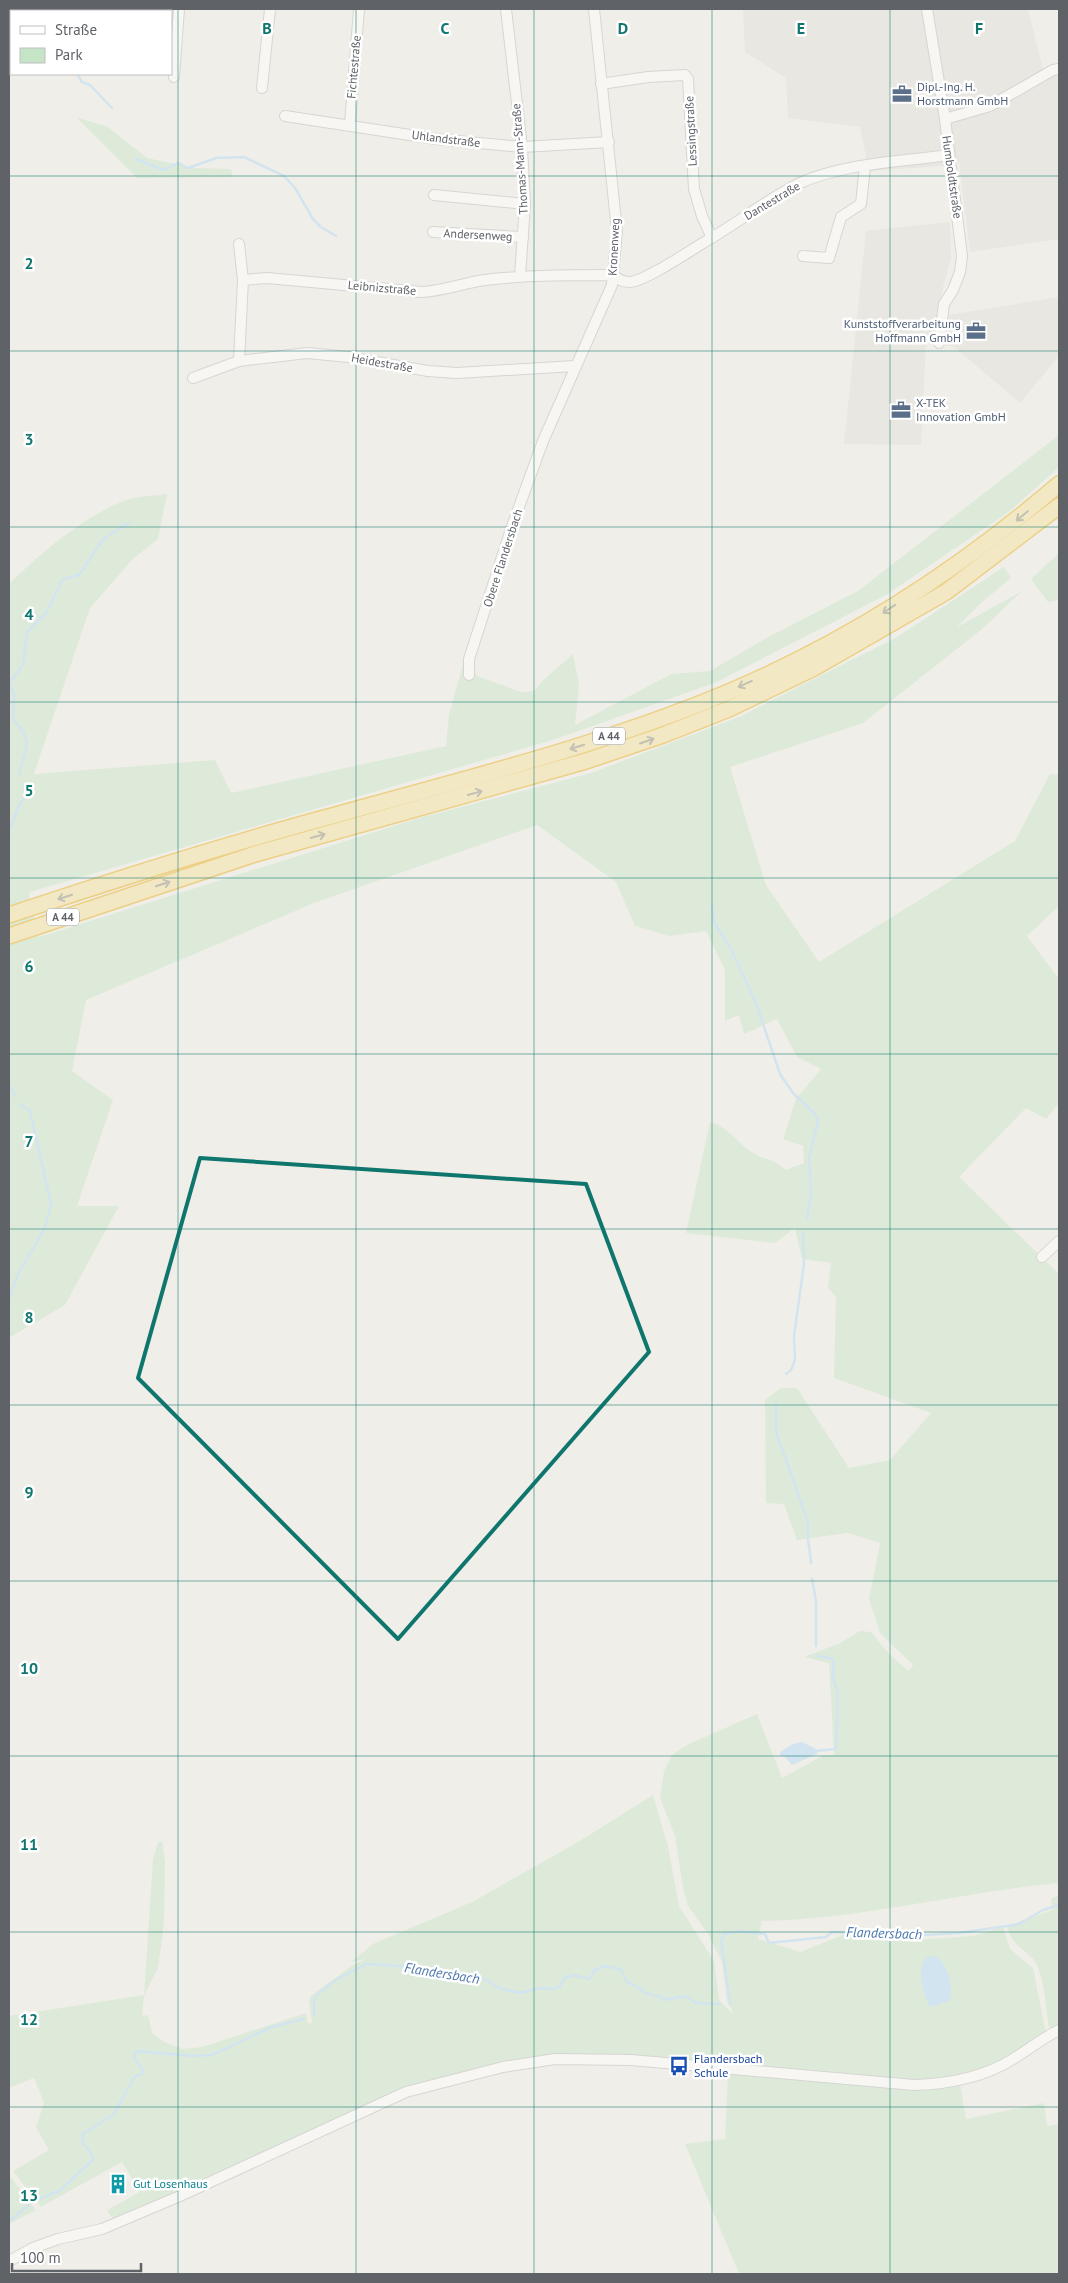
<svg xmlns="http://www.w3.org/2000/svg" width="1068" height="2283" font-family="'PT Sans',sans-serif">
  <rect width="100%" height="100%" fill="#f0eee8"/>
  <g fill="#dfddda">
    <polygon points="743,9 1028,9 1043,69 1059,76 1059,239 970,252 959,162 943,166 869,171 860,127 788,118 786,78 745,52"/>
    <polygon points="950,222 951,258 938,306 948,315 1059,297 1059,356 1020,403 954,347 926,342 921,445 844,444 866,231"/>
  </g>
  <g fill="#c6e5c7">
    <polygon points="76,117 108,127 147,158 195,168 231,169 233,177 137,178"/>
    <path d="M 1059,435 L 1059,467 L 1010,511 L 886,595 L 717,682 L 556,739 L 30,892 L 29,899 L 39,937 L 419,818 L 591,773 L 739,717 L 897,637 L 1004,567 L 1011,578 L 982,602 L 957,627 L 1022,591 L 981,630 L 863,723 L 730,767 L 766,885 L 819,962 L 1015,841 L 1050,774 L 1059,775 L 1059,906 L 1027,936 L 1059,979 L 1059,1103 L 1046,1119 L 1026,1108 L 959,1177 L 1059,1274 L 1059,1883 C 960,1892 862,1919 762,1921 L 758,1939 L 800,1952 L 843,1935 L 928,1939 L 973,1936 L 1003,1927 L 1010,1949 L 1033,1968 L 1046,2033 L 1007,2059 L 989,2067 L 952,2078 L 915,2081 L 749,2065 L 592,2055 L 429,2081 L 179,2194 L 114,2221 L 107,2210 L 140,2192 L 122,2162 L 41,2207 L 13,2171 L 49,2150 L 36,2127 L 44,2103 L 34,2078 L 9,2088 L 9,2016 L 144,1995 L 153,1859 L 158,1843 L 162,1841 L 165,1862 L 164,1923 L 158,1968 L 144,1996 L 142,2016 L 148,2015 L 152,2033 L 164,2042 L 183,2049 L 202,2047 L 306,2013 L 308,2024 L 312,2022 L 309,2000 L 312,1995 L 353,1965 L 366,1959 L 351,1962 L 373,1944 L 472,1902 L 578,1842 L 653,1795 L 668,1846 L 679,1906 L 714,1961 L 719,2000 L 734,2015 L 727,2001 L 722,1962 L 708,1934 L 688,1906 L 683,1888 L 675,1836 L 660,1798 L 664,1771 L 672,1755 L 687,1745 L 757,1714 L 782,1778 L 824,1755 L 834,1755 L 829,1663 L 804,1657 L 840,1643 L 860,1631 L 871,1632 L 890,1655 L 909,1671 L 913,1665 L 880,1633 L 869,1599 L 880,1543 L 848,1533 L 797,1540 L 784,1504 L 766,1503 L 765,1400 L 781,1388 L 797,1388 L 849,1468 L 890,1460 L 931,1413 L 834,1378 L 836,1297 L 828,1288 L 831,1263 L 802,1259 L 795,1228 L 775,1243 L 686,1233 L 710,1122 C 731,1128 737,1144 755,1154 C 768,1162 771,1156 786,1170 L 804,1163 L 803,1146 L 783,1139 L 796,1099 L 821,1069 L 797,1057 L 777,1019 L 744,1034 L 739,1015 L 725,1021 L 725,970 L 706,931 L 669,936 L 635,926 L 616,882 L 537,825 L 314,903 L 86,1000 L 72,1071 L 113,1100 L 77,1206 L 119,1206 L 65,1305 L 9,1338 L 9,584 C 41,553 79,520 121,502 C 134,496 153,496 167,494 L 158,539 L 133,559 L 90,608 L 34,774 L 215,760 L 231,793 L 446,746 L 449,715 L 465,657 L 477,676 L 521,692 L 534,691 C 545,676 559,667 573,654 L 579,685 L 575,725 L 671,674 L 710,671 L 770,636 L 858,591 Z"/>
    <polygon points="1059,553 1059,600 1048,602 1031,579"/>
    <path d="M 1059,1896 L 1059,2026 L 1052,2029 L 1049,2027 C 1046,2010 1044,1971 1033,1959 C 1021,1946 1012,1946 1007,1926 L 1052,1910 L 1051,1898 Z"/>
    <polygon points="728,2071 960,2084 966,2119 1044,2103 1047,2126 1059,2124 1059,2274 739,2274 685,2144 725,2139"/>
    <polygon points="9,2175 36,2210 9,2224"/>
  </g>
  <g fill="#aed7f9">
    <polygon points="802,1742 818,1750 817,1754 792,1765 784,1756 781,1757 780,1752 793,1744"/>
    <path d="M 929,1956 L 937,1957 C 948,1965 955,1989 949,2001 L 932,2007 L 928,2005 C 925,1990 913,1966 929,1956 Z"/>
  </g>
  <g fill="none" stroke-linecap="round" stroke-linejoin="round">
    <g stroke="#aed7f9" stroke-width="2.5">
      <polyline points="9,48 11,49"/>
      <polyline points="77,74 82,82 90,85 112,108"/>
      <polyline points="136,159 164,170 178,163 188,168 216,158 244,157 284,176 295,188 313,219 321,227 336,236"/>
      <path d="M 19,774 C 26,746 34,742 13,719 L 14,695 L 9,683 L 23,665 L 27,632 L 46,613 L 63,579 L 79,575 L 103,539 L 129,523"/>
      <polyline points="9,832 18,808 26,795 24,784"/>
      <polyline points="712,905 714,922 732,951 757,1006 780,1074 793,1093 815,1114 818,1122 809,1158 811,1194 807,1219"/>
      <polyline points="9,1084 15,1096"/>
      <polyline points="9,1298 18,1274 45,1228 51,1204 30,1111 20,1104"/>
      <polyline points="786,1374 791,1370 795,1360 794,1336 804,1264 803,1232"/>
      <path d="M 776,1404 L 776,1432 L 808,1522 C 806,1536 810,1549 811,1563"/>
      <polyline points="812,1579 816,1601 816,1646"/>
      <polyline points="816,1751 836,1749 838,1692 833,1677 833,1659 818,1656"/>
      <polyline points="730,2004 721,1941 724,1934 739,1931 765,1934 769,1943 826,1937 832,1932 905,1936 959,1933 1019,1924 1043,1910 1059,1905"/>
      <path d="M 314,2015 L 314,2000 L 316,1996 L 334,1981 L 366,1964 L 429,1968 L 475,1979 L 483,1978 L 499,1988 L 519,1993 L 541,1988 L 553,1989 L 560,1986 L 564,1978 L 575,1975 L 588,1979 L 592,1976 L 593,1971 L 604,1966 L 620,1969 L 627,1982 C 636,1985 641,1991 649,1994 C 655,1997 659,1994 664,2000 L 685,1996 L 696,2003 L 719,2004"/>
      <polyline points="37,2200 59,2191 93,2160 91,2153 82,2142 83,2134 113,2115 135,2076 141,2075 143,2070 134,2059 136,2051 192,2056 212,2055 272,2027 303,2019"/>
      <polyline points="9,2221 29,2205"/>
    </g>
    <defs>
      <g id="minor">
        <polyline points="506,9 522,147 525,204 520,276"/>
        <polyline points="927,9 945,119 962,256 960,272 953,290 944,304 939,343"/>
        <polyline points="96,11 96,9"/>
        <polyline points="174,77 179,9"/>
        <polyline points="601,84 648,77 685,75 688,79 694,189 702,216 712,238"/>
        <polyline points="262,88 270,9"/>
        <polyline points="285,116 436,139 522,147 609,142"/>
        <polyline points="945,119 990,106 1053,70 1059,69"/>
        <polyline points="350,124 359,9"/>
        <polyline points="434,195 525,204"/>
        <polyline points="433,232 523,237"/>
        <polyline points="239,244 243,280"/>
        <polyline points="803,256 829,258 841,217 861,204 865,166"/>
        <path d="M 239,361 L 243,280 L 267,278 L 421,292 C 443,291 463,283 485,280 C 528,275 570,275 613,275 C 618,279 622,282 629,282 C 644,282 688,252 703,243 C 735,225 767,199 800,183 C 845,163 900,162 948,155"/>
        <polyline points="193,378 239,361 307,353 348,357 428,371 457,373 575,366"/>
        <polyline points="469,675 469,659 511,529 543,441 612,285 617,231 594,9"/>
        <polyline points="1042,1257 1059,1241"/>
        <path d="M 9,2261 L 33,2248 L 58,2239 L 102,2229 L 180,2196 L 406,2092 L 503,2067 L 555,2059 L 631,2060 L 914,2085 C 948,2084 983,2078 1013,2059 C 1029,2049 1043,2038 1059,2030"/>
      </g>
      <g id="highway">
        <path d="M 9,915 C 114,880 221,846 328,817 C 461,780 596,747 724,694 C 846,643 959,570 1059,484"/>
        <polyline points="9,936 255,854 586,761 663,735 729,709 814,668 946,592 1059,506"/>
      </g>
    </defs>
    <use href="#minor" stroke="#b5b7bb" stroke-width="12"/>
    <use href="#highway" stroke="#e8aa10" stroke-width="18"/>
    <use href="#minor" stroke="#fff" stroke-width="10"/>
    <use href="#highway" stroke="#f6e199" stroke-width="15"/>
  </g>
  <defs><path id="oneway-shaft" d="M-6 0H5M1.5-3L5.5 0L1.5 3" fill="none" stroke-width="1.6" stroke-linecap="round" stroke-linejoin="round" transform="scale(1.25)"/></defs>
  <g stroke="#8c8876">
    <use href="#oneway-shaft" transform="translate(1022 516) rotate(140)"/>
    <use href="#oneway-shaft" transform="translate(889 609) rotate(146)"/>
    <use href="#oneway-shaft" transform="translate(745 684) rotate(155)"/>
    <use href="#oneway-shaft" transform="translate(647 741) rotate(-19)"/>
    <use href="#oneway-shaft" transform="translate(577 747) rotate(163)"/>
    <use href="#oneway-shaft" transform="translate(475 793) rotate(-15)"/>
    <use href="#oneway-shaft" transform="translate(318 836) rotate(-16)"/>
    <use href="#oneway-shaft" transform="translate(163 884) rotate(-18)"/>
    <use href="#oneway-shaft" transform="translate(65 897) rotate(162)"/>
  </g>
  <path d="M0 0H1068V2283H0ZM 200,1158 L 586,1184 L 649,1352 L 398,1639 L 138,1378 Z" fill="#f0eee8" fill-opacity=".55" fill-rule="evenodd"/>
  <path fill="none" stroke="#0f766e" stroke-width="4" stroke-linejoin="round" d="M 200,1158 L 586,1184 L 649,1352 L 398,1639 L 138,1378 Z"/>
  <path fill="none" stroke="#0f766e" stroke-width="1" stroke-opacity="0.55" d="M 178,9 L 178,2274M 356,9 L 356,2274M 534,9 L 534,2274M 712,9 L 712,2274M 890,9 L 890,2274M 9,176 L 1059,176M 9,351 L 1059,351M 9,527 L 1059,527M 9,702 L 1059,702M 9,878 L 1059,878M 9,1054 L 1059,1054M 9,1229 L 1059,1229M 9,1405 L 1059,1405M 9,1581 L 1059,1581M 9,1756 L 1059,1756M 9,1932 L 1059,1932M 9,2107 L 1059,2107"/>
  <defs>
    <symbol id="office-bare" viewBox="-9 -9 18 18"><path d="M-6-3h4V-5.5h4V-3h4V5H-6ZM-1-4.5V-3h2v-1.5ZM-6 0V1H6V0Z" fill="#5c6f8a" stroke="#fff" stroke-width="2.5" paint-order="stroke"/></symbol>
    <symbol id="bus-bare" viewBox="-9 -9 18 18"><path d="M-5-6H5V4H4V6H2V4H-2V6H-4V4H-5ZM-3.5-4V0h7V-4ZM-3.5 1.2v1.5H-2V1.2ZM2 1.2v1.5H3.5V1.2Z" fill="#1a4fb4" stroke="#fff" stroke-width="2.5" paint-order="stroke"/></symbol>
    <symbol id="building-bare" viewBox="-9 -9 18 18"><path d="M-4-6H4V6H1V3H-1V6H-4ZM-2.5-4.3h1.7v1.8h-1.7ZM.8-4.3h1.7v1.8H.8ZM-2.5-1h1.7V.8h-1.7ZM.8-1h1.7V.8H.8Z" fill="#0f9aa8" stroke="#fff" stroke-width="2.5" paint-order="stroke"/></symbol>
  </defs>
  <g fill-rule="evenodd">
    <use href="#office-bare" x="888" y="80" width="28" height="28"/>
    <use href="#office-bare" x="962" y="317" width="28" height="28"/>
    <use href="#office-bare" x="887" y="396" width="28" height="28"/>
    <use href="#bus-bare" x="665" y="2052" width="28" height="28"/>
    <use href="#building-bare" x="104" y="2170" width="28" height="28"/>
  </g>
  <g text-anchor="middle" stroke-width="5" stroke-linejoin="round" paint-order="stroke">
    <g fill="#fff" stroke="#8f9195" stroke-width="1">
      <rect x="593" y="727.5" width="32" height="17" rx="4"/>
      <rect x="47" y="908.5" width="32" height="17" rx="4"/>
    </g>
    <g font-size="11" font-weight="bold" fill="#5f6267">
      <text x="609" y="740">A 44</text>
      <text x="63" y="921">A 44</text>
    </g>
    <g font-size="12" fill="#5f6267" stroke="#fff">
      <text transform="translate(354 67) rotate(-85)" y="4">Fichtestraße</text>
      <text transform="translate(691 131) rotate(-93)" y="4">Lessingstraße</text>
      <text transform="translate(446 139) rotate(7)" y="4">Uhlandstraße</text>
      <text transform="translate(520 159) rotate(-94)" y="4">Thomas-Mann-Straße</text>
      <text transform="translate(952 177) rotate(82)" y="4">Humboldtstraße</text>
      <text transform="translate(772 201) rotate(-31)" y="4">Dantestraße</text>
      <text transform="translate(478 235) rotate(3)" y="4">Andersenweg</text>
      <text transform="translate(614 247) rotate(-87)" y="4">Kronenweg</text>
      <text transform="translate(382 288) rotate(5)" y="4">Leibnizstraße</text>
      <text transform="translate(382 363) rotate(10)" y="4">Heidestraße</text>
      <text transform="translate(503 558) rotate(-72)" y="4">Obere Flandersbach</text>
    </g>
    <g font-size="12" fill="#4e5e75" stroke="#fff" text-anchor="start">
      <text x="917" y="91">Dipl.-Ing. H.<tspan x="917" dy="14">Horstmann GmbH</tspan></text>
      <text x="961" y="328" text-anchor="end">Kunststoffverarbeitung<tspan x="961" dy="14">Hoffmann GmbH</tspan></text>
      <text x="916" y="407">X-TEK<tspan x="916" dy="14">Innovation GmbH</tspan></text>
    </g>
    <g font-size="12" fill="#164399" stroke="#fff" text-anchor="start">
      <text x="694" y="2063">Flandersbach<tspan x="694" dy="14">Schule</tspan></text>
    </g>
    <g font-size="12" fill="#0d838f" stroke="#fff" text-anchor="start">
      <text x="133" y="2188">Gut Losenhaus</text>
    </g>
    <g font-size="14" font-style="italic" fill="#4b77ac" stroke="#fff">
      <text transform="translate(884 1933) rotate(2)" y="5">Flandersbach</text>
      <text transform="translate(442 1973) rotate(9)" y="5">Flandersbach</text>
    </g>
  </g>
  <g font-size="16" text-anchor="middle" font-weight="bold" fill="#0f766e" stroke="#fff" stroke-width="5" stroke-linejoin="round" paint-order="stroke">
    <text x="267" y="34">B</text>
    <text x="445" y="34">C</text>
    <text x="623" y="34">D</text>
    <text x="801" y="34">E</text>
    <text x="979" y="34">F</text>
    <text x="29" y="269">2</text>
    <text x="29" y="445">3</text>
    <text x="29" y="620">4</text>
    <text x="29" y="796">5</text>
    <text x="29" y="972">6</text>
    <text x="29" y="1147">7</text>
    <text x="29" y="1323">8</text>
    <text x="29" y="1498">9</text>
    <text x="29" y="1674">10</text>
    <text x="29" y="1850">11</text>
    <text x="29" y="2025">12</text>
    <text x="29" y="2201">13</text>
  </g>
  <rect width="1068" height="2283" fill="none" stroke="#5f6267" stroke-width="20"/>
  <rect x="10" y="10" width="162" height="65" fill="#ffffff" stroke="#bfc0c2"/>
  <rect x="20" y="26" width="25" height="8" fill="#ffffff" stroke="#bfc0c2"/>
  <text x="55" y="35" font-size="15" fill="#5f6267">Straße</text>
  <rect x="20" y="48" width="25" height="15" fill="#c6e5c7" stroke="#bfc0c2"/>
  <text x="55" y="60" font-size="15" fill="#5f6267">Park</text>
  <path d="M12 2263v8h129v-8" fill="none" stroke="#5f6267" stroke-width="2.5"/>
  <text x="20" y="2263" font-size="15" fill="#5f6267" stroke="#ffffff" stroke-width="4" paint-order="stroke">100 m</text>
</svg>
